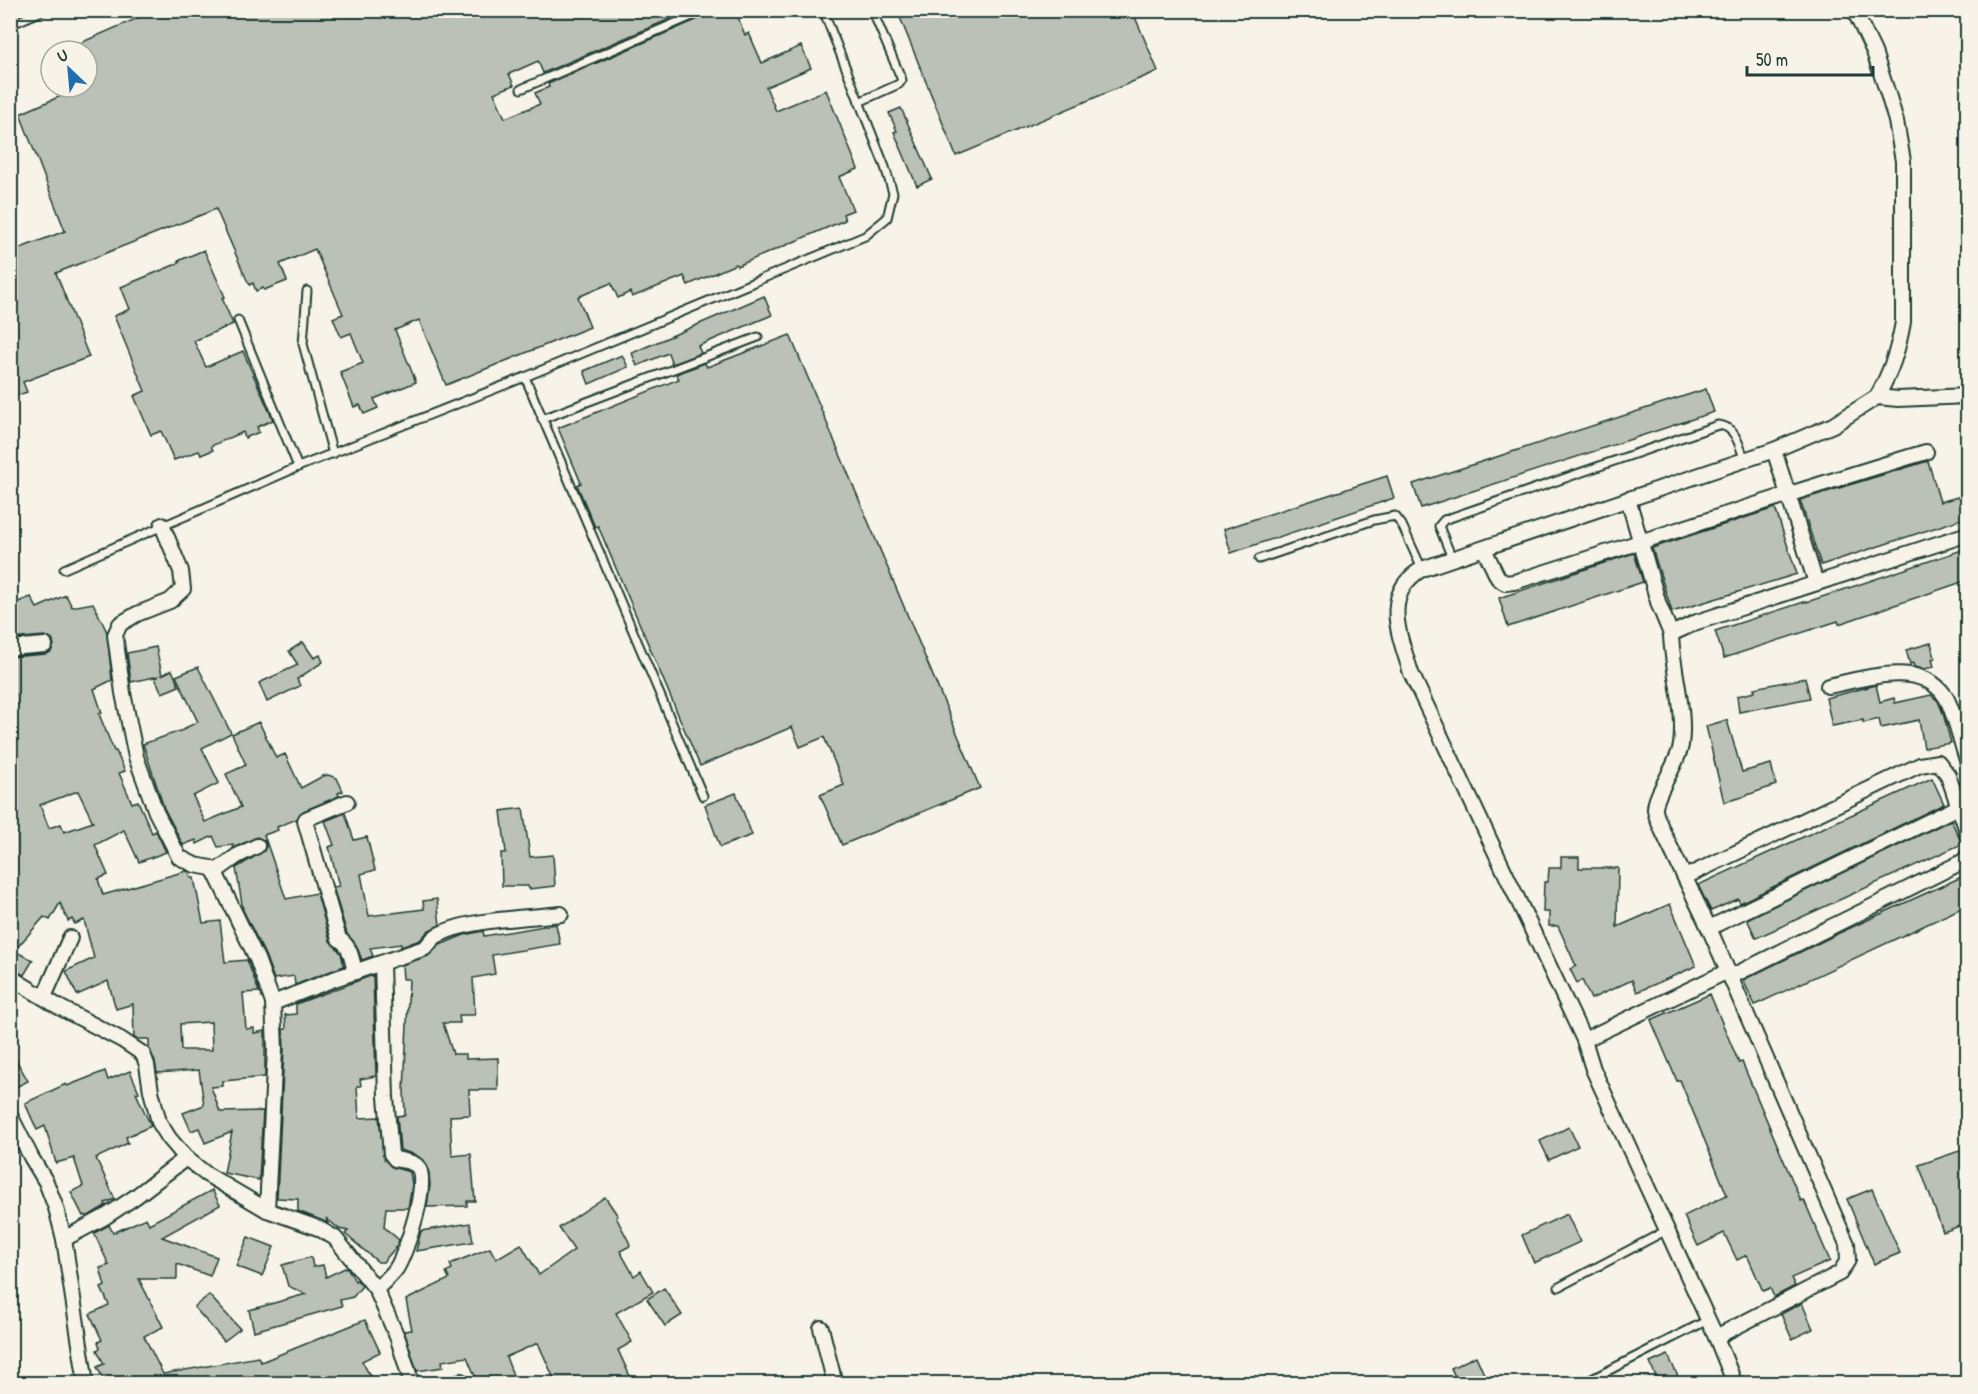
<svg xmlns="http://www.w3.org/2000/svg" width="1978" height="1394" font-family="'Patrick Hand',sans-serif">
  <rect width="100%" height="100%" fill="#f7f3e8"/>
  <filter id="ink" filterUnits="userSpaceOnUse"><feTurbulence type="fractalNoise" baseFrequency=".0167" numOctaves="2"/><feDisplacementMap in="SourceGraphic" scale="12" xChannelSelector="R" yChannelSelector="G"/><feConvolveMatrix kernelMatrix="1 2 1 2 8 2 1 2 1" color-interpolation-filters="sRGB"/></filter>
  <g filter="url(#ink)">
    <g fill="#bbc1b6" stroke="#1f3d34" stroke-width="1.5" fill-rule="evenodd">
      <polygon points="144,10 691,10 543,73 538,61 509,74 514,85 494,93 505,118 540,104 535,93 549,87 548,84 708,15 712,10 735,10 745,35 749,33 762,63 801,46 811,68 766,87 776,111 826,90 858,169 839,177 853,210 843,214 845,220 737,266 736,264 688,285 684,276 632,297 630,292 618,298 611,283 578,297 590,327 446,385 419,320 395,330 416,382 374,399 378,408 364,414 360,405 354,407 340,372 363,363 351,333 341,337 333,318 343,314 315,249 280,264 287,281 264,290 263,288 256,291 253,283 250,285 246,278 216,209 56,273 89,357 23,382 27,392 10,398 10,252 65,231 20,114 81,87 87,87 87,84 93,82 87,68 87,51 62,51 138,18 136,14"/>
      <polygon points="897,10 1132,10 1158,71 956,156"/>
      <polygon points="901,108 932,179 917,186 894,132 897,131 889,113"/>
      <polygon points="204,250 225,297 222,298 233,324 194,341 206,367 243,351 273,420 257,427 259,432 245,438 243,432 211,446 213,450 201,455 199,451 174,460 161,431 151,435 134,396 145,391 114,316 130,309 121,287 179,263 178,261"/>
      <polygon points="764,296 772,315 698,346 701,353 672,364 668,353 637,366 632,353"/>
      <polygon points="790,335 980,788 842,845 820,795 844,785 824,737 800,747 792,727 700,766 598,526 595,527 577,485 581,483 558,428 679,379 676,374 705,363 707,367"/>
      <polygon points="622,355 628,367 589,384 584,371"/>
      <polygon points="1706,389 1714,412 1421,508 1413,484"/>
      <polygon points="1928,461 1940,502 1968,494 1968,517 1821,565 1800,500"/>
      <polygon points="1387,476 1394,498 1231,553 1224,529"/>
      <polygon points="1775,508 1797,574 1672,612 1652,548"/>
      <polygon points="1968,548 1968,580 1839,624 1838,621 1724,658 1715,631 1807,601 1807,602"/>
      <polygon points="1634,553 1643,582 1508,627 1499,598"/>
      <path d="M 66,595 L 72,607 L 93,603 L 107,632 L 112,680 L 94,689 L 102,713 L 99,714 L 114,751 L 116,751 L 125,771 L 119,773 L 132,803 L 138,801 L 152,833 L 156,831 L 166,852 L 139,862 L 124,830 L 95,845 L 108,875 L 98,879 L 103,895 L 186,871 L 189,872 L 191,878 L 194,878 L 203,923 L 220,921 L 225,962 L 247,960 L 259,992 L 243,993 L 246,1029 L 254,1028 L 254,1033 L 265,1031 L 265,1077 L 223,1081 L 223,1086 L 211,1087 L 220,1112 L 263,1111 L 259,1180 L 224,1173 L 232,1132 L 205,1143 L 199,1128 L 191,1131 L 183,1113 L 204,1105 L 199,1070 L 157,1073 L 155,1062 L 149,1048 L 149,1039 L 137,1039 L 134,1038 L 133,1004 L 116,1009 L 108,981 L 77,995 L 66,971 L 94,958 L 84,920 L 75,924 L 72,919 L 68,921 L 60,903 L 50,920 L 44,917 L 14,951 L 33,960 L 24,975 L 10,968 L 10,657 L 46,654 L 51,652 L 54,645 L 52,639 L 45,636 L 10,639 L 10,605 L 31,597 L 37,608 ZM 78,791 L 93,822 L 64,832 L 61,824 L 49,828 L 40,805 ZM 211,1022 L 212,1050 L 181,1050 L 180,1024 Z"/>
      <polygon points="303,642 314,658 320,655 323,662 297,679 300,686 267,702 259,683 298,665 289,651"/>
      <polygon points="1931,643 1935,658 1932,659 1934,667 1924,669 1914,667 1913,663 1910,664 1906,650"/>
      <polygon points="156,647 162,675 172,670 179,686 162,693 155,678 159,676 131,682 127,653"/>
      <polygon points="198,667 231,733 202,748 219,783 193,796 205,822 241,807 226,774 246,765 232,734 259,722 276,758 285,754 301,788 323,776 328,775 337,778 343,791 338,793 339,796 303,811 297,819 277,827 278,830 264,835 286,899 317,893 330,941 341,953 344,966 295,985 294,976 274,979 265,955 243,910 236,868 264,851 266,847 265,841 257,837 233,848 233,845 218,847 213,836 197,844 196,840 183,845 164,808 143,744 186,729 185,728 198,722 176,676"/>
      <polygon points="1805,678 1810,698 1739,712 1737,696 1755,692 1754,688"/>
      <polygon points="1876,685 1880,702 1894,698 1895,703 1931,695 1938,701 1943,713 1951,743 1924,748 1919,720 1881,728 1879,719 1863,723 1863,720 1832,726 1826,698"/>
      <polygon points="1727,720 1742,772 1771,764 1776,785 1747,795 1747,796 1724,802 1706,726"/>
      <polygon points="1932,778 1944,804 1740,903 1738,899 1711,911 1698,885"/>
      <polygon points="736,793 752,835 720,847 705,805"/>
      <polygon points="523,808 530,857 553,855 555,886 529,889 528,886 502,886 501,853 506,853 501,811"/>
      <polygon points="345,813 354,840 367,837 375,870 361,874 369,916 424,909 423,901 437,899 440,925 429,930 420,940 401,947 401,944 370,948 373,956 362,960 356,945 347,934 333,887 339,886 329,847 334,845 325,821"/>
      <polygon points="1951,820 1962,844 1756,938 1747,919"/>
      <polygon points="1561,857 1579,857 1579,868 1618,868 1617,927 1670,904 1696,966 1637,992 1632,980 1591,999 1582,980 1577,983 1570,969 1576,966 1558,926 1549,926 1549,912 1543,912 1544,882 1548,882 1549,868 1561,868"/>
      <polygon points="1968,874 1968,905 1755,1005 1743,980 1837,934"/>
      <polygon points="556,924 560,944 492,955 495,974 473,978 475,1015 459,1015 460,1023 443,1023 453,1054 466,1054 466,1059 498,1058 498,1090 469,1090 470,1115 450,1116 452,1156 471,1154 475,1201 467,1201 467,1206 427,1207 430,1185 429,1173 425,1162 416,1155 400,1150 397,1116 405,1115 404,1091 409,979 403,979 402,965 428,956 440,945 464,935 483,931 484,936"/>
      <polygon points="373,975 376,1076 360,1079 361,1086 357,1086 359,1118 379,1117 384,1159 392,1167 410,1172 412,1185 408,1208 386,1208 384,1227 399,1240 397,1246 383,1262 378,1262 345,1234 348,1231 339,1229 326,1218 328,1223 298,1211 298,1199 277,1198 284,1049 283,1029 286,1029 285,1015 296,1014 296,1004"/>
      <polygon points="1710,994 1739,1063 1742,1062 1801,1201 1804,1200 1830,1261 1791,1278 1795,1286 1774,1297 1770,1288 1763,1291 1747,1255 1737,1260 1724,1233 1698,1246 1684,1216 1727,1195 1680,1080 1677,1081 1651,1020"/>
      <polygon points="10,1049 28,1081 10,1090"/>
      <polygon points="105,1071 108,1080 130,1071 139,1092 136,1093 151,1126 126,1137 128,1143 96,1158 115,1199 105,1203 106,1205 100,1209 87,1217 86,1215 83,1216 71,1192 83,1186 74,1158 56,1163 45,1126 37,1130 25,1103 66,1084 67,1086"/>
      <polygon points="1569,1127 1578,1146 1549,1160 1540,1141"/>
      <polygon points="1968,1148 1968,1223 1943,1232 1919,1165"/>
      <polygon points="1872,1189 1900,1253 1874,1264 1847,1199"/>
      <polygon points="212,1190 220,1205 162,1237 217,1257 210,1276 177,1264 177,1279 139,1279 163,1327 144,1336 163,1374 258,1357 261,1362 365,1320 380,1352 362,1361 374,1383 352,1383 349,1377 336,1383 105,1383 97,1367 104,1364 97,1350 100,1348 98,1342 102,1340 90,1314 109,1305 101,1288 105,1286 100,1268 109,1265 94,1233 109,1225 113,1233 146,1218 149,1224"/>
      <polygon points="605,1197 618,1216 616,1217 629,1242 630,1246 620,1251 634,1276 641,1271 653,1292 616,1313 632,1342 618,1350 633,1383 556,1383 538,1343 506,1357 516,1383 478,1383 467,1357 442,1361 443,1367 417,1371 404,1331 412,1330 406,1300 449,1279 446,1272 452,1269 450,1264 490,1248 496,1259 521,1244 539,1275 574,1250 559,1228"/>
      <polygon points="1567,1214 1580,1242 1534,1263 1522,1235"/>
      <polygon points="470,1223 473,1242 416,1251 421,1231"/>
      <polygon points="248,1237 274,1247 262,1276 236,1266"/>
      <polygon points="311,1257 313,1267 323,1265 326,1277 347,1267 355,1281 357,1280 362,1286 353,1297 340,1300 342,1306 254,1331 249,1310 306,1294 288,1286 282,1265"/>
      <polygon points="664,1288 682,1315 665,1326 647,1299"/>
      <polygon points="209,1295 240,1329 224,1341 194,1307"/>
      <polygon points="1802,1303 1813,1329 1792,1339 1781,1314"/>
      <polygon points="1668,1355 1681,1383 1659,1383 1650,1363"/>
      <polygon points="1476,1356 1488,1383 1458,1383 1451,1368"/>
    </g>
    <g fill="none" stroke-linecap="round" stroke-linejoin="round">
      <defs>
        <g id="lane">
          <polyline points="10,25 44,10"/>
          <polyline points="521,89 706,10"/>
          <polyline points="859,102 899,84 902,80 872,10"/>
          <polyline points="307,291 303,344 333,454"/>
          <polyline points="238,320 298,467"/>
          <polyline points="525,377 703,796"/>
          <polyline points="542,419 758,337"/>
          <path d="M 1452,558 L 1439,526 L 1444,520 L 1718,425 C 1736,426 1739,446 1745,460"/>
          <polyline points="1259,559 1374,520 1395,516 1402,525 1422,569"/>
          <polyline points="64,569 298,467 525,377 865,236 887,218 893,193 885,167 823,10"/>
          <polyline points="1559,1287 1667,1230"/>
          <polyline points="1582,1384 1708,1320"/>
        </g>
        <g id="street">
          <path d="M 1854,10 L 1874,52 L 1888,94 L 1896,121 L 1903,161 L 1903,322 C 1898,351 1891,371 1877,397"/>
          <polyline points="1774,450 1816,583"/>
          <polyline points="1628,499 1659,605 1671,634"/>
          <polyline points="162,525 181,571 183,589 170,601 137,614 120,624 115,635 123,693 136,757 156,812 179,857 195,865 211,868 215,872 257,959 273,1003"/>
          <path d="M 1484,549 L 1498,578 L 1505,583 L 1514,582 C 1652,539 1788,493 1926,452"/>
          <polyline points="10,648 45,645"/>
          <path d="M 1828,686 C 1864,679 1920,659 1945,696 C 1954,709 1962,747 1968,763"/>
          <path d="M 347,802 L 306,819 L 305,821 L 339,939 C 351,946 352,960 355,972"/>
          <polyline points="215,872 237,856 257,846"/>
          <polyline points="1685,877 1920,765 1938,762 1948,775 1968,834"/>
          <polyline points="1709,928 1958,807"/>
          <polyline points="10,977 59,1007 122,1040 143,1054 147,1065 151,1091 159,1122 169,1138 186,1158 206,1174 267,1210 318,1228 335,1238 376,1289 398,1339 412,1384"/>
          <polyline points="1730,977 1964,861 1968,855"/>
          <polyline points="44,997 70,938"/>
          <polyline points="1584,1040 1728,971"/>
          <polyline points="10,1115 31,1157 46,1182 56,1208 64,1239 86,1384"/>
          <path d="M 267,1210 L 275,1049 L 273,1003 L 334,979 L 425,948 C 429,944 431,940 435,937 C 462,919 528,918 561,914"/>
          <polyline points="64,1239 105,1217 135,1197 186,1158"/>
          <path d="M 376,1289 C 383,1283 391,1276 396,1269 C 406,1254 431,1179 417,1166 C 412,1161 402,1161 395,1159 L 391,1154 L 386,1097 L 382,963"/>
          <polyline points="821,1328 835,1384"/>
          <path d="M 1716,1337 L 1840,1273 L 1848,1260 L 1847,1244 L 1709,928 L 1663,832 C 1660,825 1656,817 1655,810 C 1654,794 1678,765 1681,745 C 1686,708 1672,671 1671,634 L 1697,622 L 1968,534"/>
          <polyline points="460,1384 461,1381"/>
          <path d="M 1735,1384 L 1716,1337 L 1593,1069 L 1584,1040 L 1411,673 C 1400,636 1380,594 1422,569 L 1774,450 L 1833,425 L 1877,397 L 1898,399 L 1968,396"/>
        </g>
      </defs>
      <use href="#lane" stroke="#1f3d34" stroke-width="11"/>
      <use href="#street" stroke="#1f3d34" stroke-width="18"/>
      <use href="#lane" stroke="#f7f3e8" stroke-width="7"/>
      <use href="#street" stroke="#f7f3e8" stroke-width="14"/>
    </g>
  </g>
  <rect width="1978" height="1394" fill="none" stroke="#f7f3e8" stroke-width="36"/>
  <rect x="18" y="18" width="1942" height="1358" fill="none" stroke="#1f3d34" stroke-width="2" filter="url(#ink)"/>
  <g transform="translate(69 69) rotate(334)"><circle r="28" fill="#f7f3e8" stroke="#a1aaa0" stroke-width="1.5"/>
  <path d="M0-4.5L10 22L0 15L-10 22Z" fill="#1f6fb2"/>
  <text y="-9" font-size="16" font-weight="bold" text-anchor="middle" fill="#1f3d34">U</text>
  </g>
  <path d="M1747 66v9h126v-9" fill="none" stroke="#1f3d34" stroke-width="3"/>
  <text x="1756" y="66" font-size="18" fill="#1f3d34" stroke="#f7f3e8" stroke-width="4.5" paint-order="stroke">50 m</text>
</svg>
